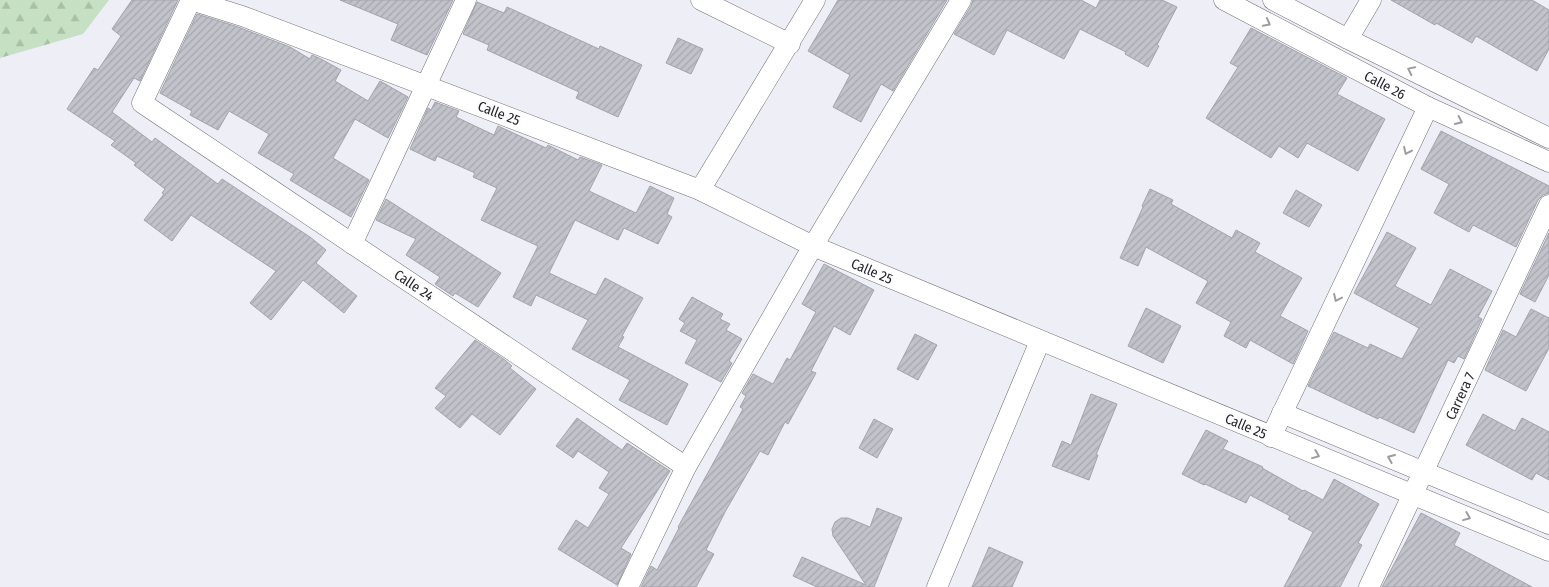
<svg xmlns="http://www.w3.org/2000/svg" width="1549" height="587" font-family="'Fira Sans Condensed',sans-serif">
  <defs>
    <pattern id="forest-firs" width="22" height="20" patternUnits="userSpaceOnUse" patternTransform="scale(1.25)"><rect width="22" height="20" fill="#c5e0c3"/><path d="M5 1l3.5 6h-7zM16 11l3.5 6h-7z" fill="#a9c0a8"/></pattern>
    <pattern id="building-hatch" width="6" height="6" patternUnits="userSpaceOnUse" patternTransform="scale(1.25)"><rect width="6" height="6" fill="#c2c2ca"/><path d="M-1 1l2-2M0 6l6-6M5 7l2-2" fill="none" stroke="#a7a7ae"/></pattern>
  </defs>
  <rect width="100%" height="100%" fill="#eeeef7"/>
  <polygon fill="url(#forest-firs)" points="0,0 109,0 83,34 0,58"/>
  <g fill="url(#building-hatch)" stroke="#a3a3ab">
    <polygon points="132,0 178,0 140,81 134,78 112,112 152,142 155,138 218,184 222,179 310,237 326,250 316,263 357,296 344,313 303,280 271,320 250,303 276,271 191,215 172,241 144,220 164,194 162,193 165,189 134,165 136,163 111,145 115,141 67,109 94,68 98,70 121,36 112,29"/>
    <polygon points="340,0 453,0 427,55 391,40 398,24"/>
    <polygon points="838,0 947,0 893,91 881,84 861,122 833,107 850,75 808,51"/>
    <polygon points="973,0 1081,0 1096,8 1100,0 1162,0 1177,7 1157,45 1159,46 1148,67 1125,54 1126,52 1080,29 1064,59 1007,30 994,55 954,34 971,6"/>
    <polygon points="1391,0 1532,0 1549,10 1549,49 1537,71 1476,36 1472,43 1436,23 1435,25"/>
    <polygon points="477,2 504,13 507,7 599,49 600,46 642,65 618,117 576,98 579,92 487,50 489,45 463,34"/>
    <polygon points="197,14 238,27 290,47 310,59 312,55 321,59 341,70 335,81 368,101 380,81 408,97 388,138 355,119 333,158 369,180 351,217 290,180 294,174 258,153 269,134 229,111 218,130 190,115 192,111 160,93"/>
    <polygon points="1251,28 1347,78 1337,94 1385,119 1358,171 1307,143 1298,158 1279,146 1271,158 1206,118 1238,67 1230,63"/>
    <polygon points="678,38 703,49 691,74 666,63"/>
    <polygon points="435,102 459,111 456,117 494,135 498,126 546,148 548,145 578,160 580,157 602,165 589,191 636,213 650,186 674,198 667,214 672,217 658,244 624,228 618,240 575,220 549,273 596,295 605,278 643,298 622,336 624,337 618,347 688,384 667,425 619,400 630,380 572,349 588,320 536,295 531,306 513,297 538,246 481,220 497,188 473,177 475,173 437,156 435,161 410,149 428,108 431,110"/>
    <polygon points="1441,131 1549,186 1549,193 1543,195 1538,200 1516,247 1473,225 1469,232 1434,213 1449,184 1421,169"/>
    <polygon points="1150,189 1173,200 1171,204 1232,238 1236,230 1260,243 1255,252 1302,278 1280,316 1308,331 1293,364 1250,340 1246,348 1224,336 1231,322 1196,303 1208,281 1146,247 1138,266 1120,258 1143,207 1142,206"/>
    <polygon points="1296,190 1322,205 1309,227 1283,213"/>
    <polygon points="386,199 501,273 478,307 455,293 453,296 435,284 440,277 406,255 416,239 376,220"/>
    <polygon points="1387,232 1416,248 1395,286 1431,305 1450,269 1492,291 1478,317 1482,319 1464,359 1458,356 1454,363 1448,360 1414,433 1379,417 1378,419 1308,386 1334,332 1368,348 1370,344 1402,359 1419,328 1354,293"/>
    <polygon points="1549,233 1549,275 1535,302 1520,294"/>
    <polygon points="824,264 874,290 850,335 834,326 811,371 816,373 788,424 785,422 768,455 760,451 725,512 706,550 714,554 696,587 641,587 651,566 657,570 679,528 678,527 743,409 740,407 746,396 742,393 753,374 773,384 787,358 790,360 816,312 802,304"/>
    <polygon points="692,297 723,314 720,319 730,324 726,330 742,339 729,361 732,363 721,382 685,363 697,340 680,331 685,323 679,319"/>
    <polygon points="1146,308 1181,326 1163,363 1128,346"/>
    <polygon points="1531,309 1549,318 1549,348 1526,391 1485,370 1503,330 1516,337"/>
    <polygon points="915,334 937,345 918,380 897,369"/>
    <polygon points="475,340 505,360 512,366 510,368 536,389 500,435 472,414 460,428 435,408 446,396 435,388"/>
    <polygon points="1091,394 1117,404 1096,455 1098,455 1089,480 1052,466 1062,441 1071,445"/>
    <polygon points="1483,414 1515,431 1522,418 1549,432 1549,480 1536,473 1532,480 1466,445"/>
    <polygon points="577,418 622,450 627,443 670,471 621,548 631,554 617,585 558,549 576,520 588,528 609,494 599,488 609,472 578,451 573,458 556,446"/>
    <polygon points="874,419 893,429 877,458 859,448"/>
    <polygon points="1206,430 1228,441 1223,449 1263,467 1262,468 1303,491 1304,490 1323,500 1334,479 1379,504 1358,543 1362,545 1340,587 1284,587 1313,532 1288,519 1290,516 1250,495 1246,503 1205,484 1204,485 1182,474"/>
    <polygon points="877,508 902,518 874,587 817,587 793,576 802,557 866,585 833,536 832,529 835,522 841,518 848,518 870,527"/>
    <polygon points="1421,513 1460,533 1454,545 1532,587 1382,587"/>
    <polygon points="989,547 1023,562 1012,587 972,587"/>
  </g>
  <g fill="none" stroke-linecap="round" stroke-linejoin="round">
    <defs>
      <g id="street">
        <polyline points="191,0 242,16 700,190 813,246 1549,551"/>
        <polyline points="191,0 142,103 686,467"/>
        <polyline points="701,0 790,44"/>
        <polyline points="1224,0 1428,107 1549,162"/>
        <polyline points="1273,0 1348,39 1549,138"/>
        <polyline points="1348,39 1371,0"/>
        <polyline points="700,190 815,0"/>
        <polyline points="352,244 466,0"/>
        <polyline points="1282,413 1549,524"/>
        <polyline points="1271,437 1428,107"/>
        <polyline points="628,587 686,467 813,246 961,0"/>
        <polyline points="937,587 1040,341"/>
        <polyline points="1369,587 1549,205"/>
      </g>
    </defs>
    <use href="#street" stroke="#707077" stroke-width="21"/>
    <use href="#street" stroke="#fff" stroke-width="20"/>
  </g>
  <defs><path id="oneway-chevron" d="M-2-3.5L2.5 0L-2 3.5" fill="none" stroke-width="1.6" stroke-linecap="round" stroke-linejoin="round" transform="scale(1.25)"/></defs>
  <g stroke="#9d9c9e">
    <use href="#oneway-chevron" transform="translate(1267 23) rotate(28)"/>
    <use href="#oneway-chevron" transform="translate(1411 70) rotate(-154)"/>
    <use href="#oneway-chevron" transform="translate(1459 121) rotate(25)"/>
    <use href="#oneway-chevron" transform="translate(1407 151) rotate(115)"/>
    <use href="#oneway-chevron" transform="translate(1337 298) rotate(115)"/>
    <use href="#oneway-chevron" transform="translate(1316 455) rotate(22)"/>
    <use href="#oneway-chevron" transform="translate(1391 458) rotate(-157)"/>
    <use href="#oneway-chevron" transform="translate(1467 517) rotate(22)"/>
  </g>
  <g text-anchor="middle" stroke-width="4.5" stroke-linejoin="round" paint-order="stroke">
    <g font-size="14" fill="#252428" stroke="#fcfcfe">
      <text transform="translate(1385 85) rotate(28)" y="5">Calle 26</text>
      <text transform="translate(499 113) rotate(21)" y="5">Calle 25</text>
      <text transform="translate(872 271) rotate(23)" y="5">Calle 25</text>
      <text transform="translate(414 285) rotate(34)" y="5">Calle 24</text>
      <text transform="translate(1460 396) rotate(-65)" y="5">Carrera 7</text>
      <text transform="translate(1246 426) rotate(23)" y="5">Calle 25</text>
    </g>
  </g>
</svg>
